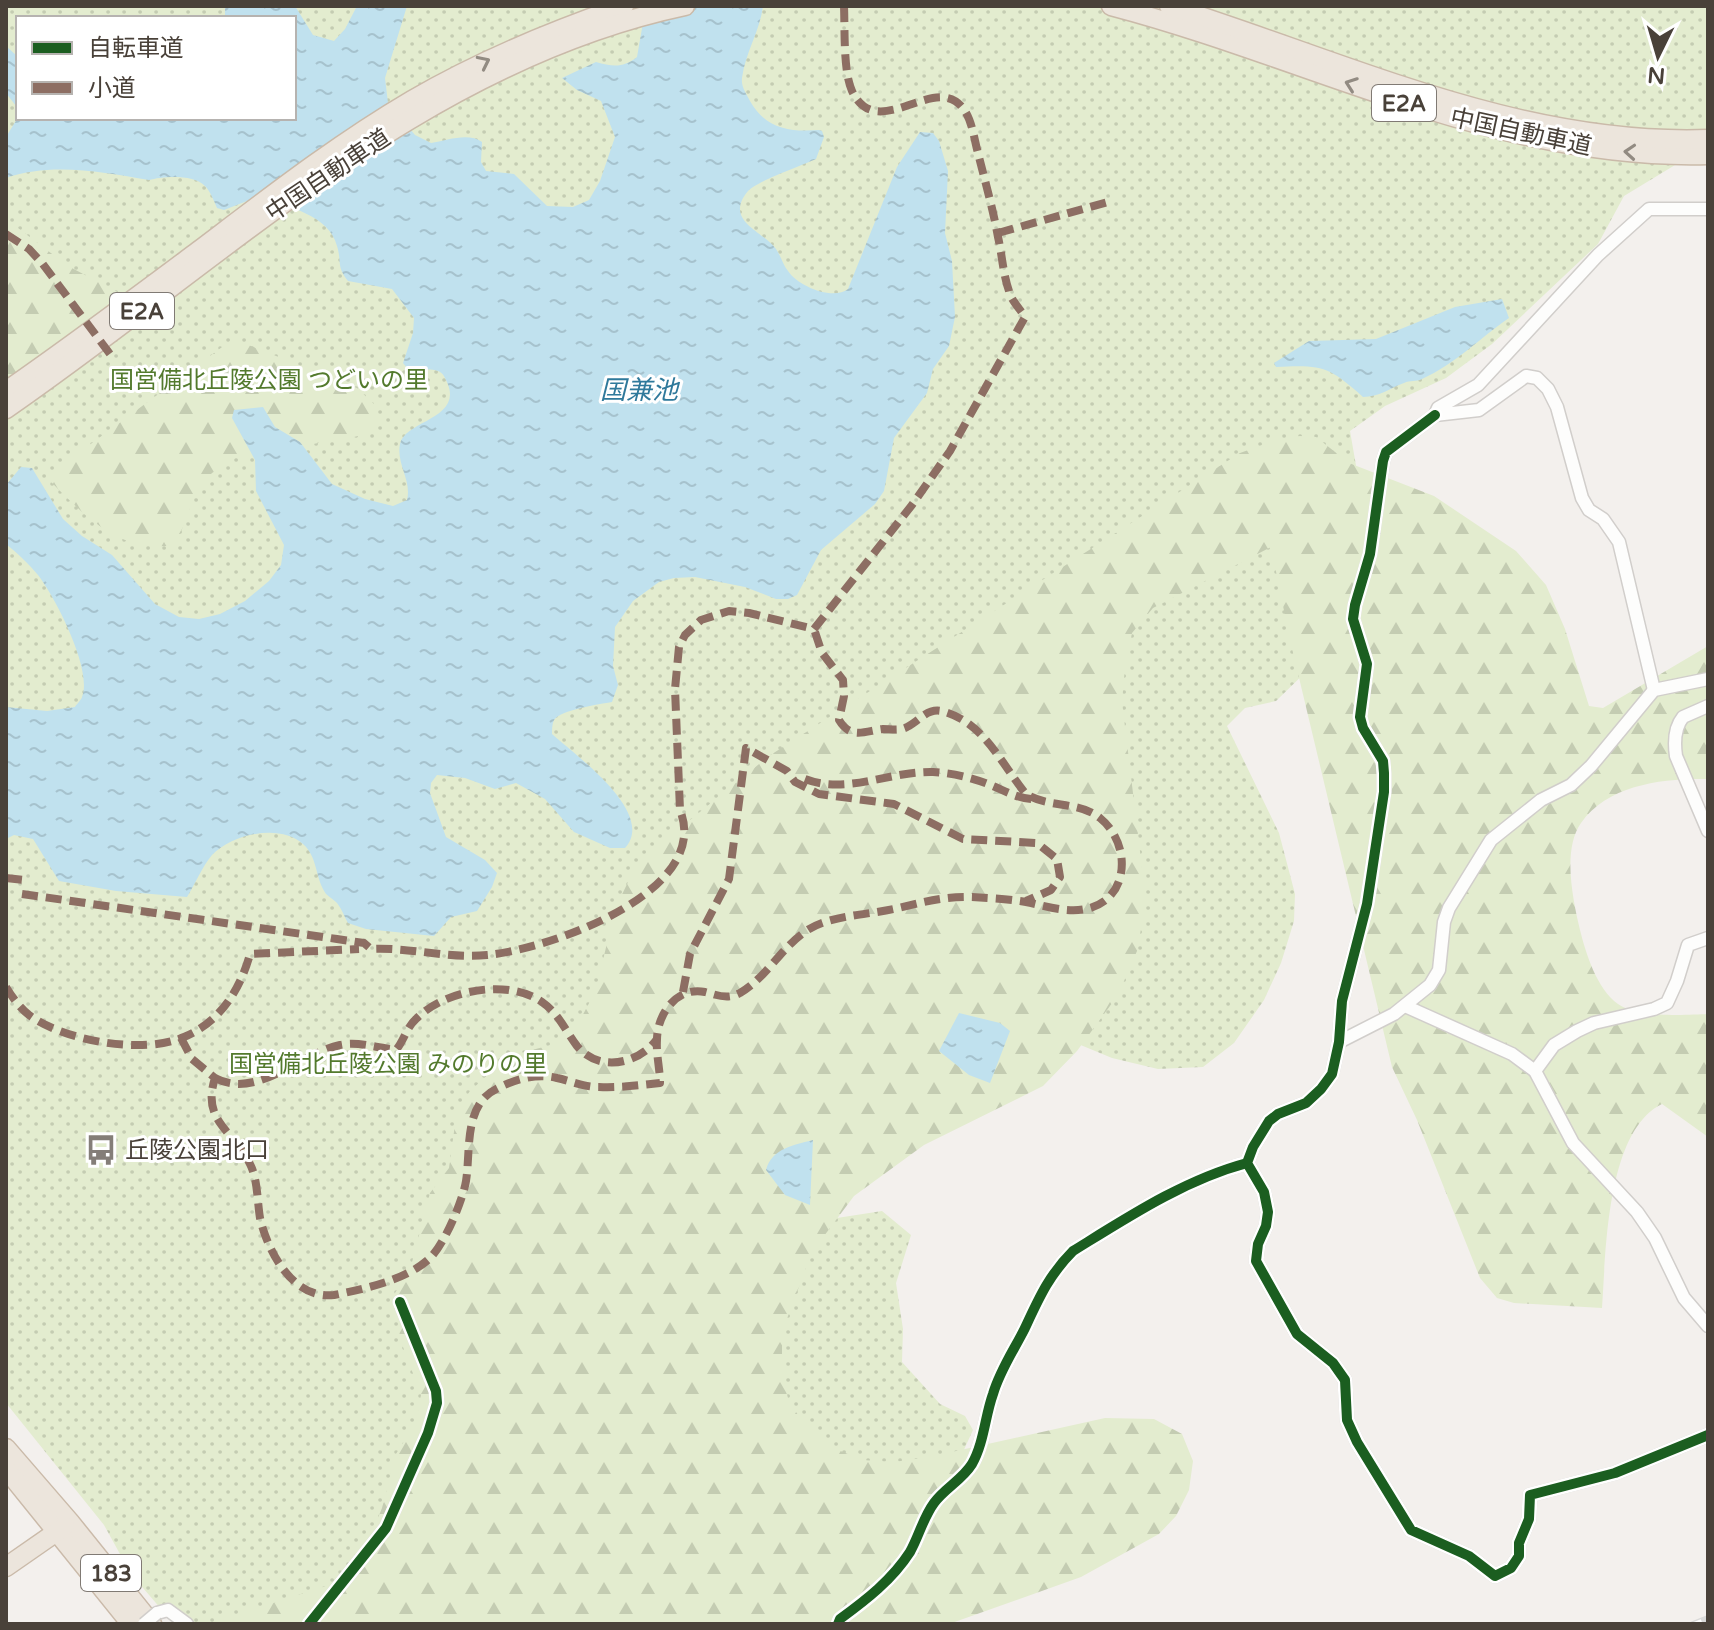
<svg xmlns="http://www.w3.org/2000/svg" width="1714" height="1630" font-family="'Varela Round','Noto Sans JP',sans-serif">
  <defs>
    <pattern id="green-dots" width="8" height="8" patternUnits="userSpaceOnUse" patternTransform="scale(2)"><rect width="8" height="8" fill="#e3eccf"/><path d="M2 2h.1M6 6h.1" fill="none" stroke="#c4ccb2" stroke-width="1.8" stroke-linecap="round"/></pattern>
    <pattern id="forest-firs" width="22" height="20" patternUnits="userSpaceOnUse" patternTransform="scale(2)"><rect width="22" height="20" fill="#e3eccf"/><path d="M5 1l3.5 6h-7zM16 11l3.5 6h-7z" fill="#c4ccb2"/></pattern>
    <pattern id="water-ripples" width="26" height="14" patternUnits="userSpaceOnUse" patternTransform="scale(2)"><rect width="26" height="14" fill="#c0e1ee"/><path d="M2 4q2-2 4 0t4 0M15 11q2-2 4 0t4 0" fill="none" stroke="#a6c2cd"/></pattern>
  </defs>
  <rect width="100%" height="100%" fill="#f3f0ed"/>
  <path fill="url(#green-dots)" fill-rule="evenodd" d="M 6,6 L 1708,6 L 1708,145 L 1624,196 L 1598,244 L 1492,344 L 1446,378 L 1385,406 L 1350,431 L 1362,500 L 1313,665 L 1276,701 L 1245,708 L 1227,726 L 1279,833 L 1295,894 L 1294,921 L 1281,963 L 1264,1000 L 1234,1043 L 1203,1067 L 1158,1069 L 1112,1058 L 965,997 L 837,1218 L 882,1211 L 911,1235 L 896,1283 L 903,1329 L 902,1362 L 940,1404 L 965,1416 L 973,1430 L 951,1478 L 713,1624 L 174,1624 L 131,1574 L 104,1525 L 6,1403 ZM 18,18 L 294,18 L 294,118 L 18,118 Z"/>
  <g fill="url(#forest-firs)">
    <polygon points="6,219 68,266 125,296 6,383"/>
    <path d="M 233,339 L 357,388 L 374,404 C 376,425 376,432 354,437 L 237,457 L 212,473 L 198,488 L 180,534 L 173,545 C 117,554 82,512 46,477 Z"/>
    <path d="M 1300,436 L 1316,437 L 1349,463 L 1434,496 L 1516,551 L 1546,585 L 1565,629 L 1589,706 L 1603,708 L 1708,646 L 1708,779 C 1665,778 1608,784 1581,823 C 1562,850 1573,900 1580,930 C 1586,954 1597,989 1618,1004 C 1637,1018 1685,1015 1708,1014 L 1708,1137 L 1662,1104 C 1606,1131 1606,1253 1602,1308 L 1514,1303 L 1497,1298 L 1480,1278 L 1417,1120 L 1392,1067 L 1290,640 L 1271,547 L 1153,608 L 1132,633 L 1125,667 L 1122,702 L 1146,901 L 1137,951 L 1118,995 L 1077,1051 L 1043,1086 L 924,1145 L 854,1196 L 812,1252 L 782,1332 L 782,1375 L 789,1402 L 803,1422 L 831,1447 L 862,1460 L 894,1462 L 929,1457 L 1105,1418 L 1154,1419 L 1182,1434 L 1193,1461 L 1189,1490 L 1176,1516 L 1159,1534 L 1081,1577 L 949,1624 L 207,1624 L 329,1585 L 363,1555 L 382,1508 L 396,1454 L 416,1422 L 421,1395 L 400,1339 L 395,1293 L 410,1270 L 430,1193 L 449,1168 L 457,1110 L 470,1091 L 509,1056 L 555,1044 L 578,1024 L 596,990 L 615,909 L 630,878 L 653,850 L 769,756 L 1240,453 L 1279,439 Z"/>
  </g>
  <g fill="url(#water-ripples)">
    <path d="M 225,6 L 295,6 L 313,35 L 334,41 L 345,29 L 357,6 L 407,6 L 385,78 L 388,103 L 415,135 L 431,143 C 447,140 469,132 482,142 L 481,162 L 486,171 L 514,174 L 547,206 L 573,207 L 589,200 L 600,181 L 615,137 L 601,101 L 577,90 L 562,78 L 596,62 C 613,67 623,68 637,57 L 644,17 L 636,6 L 763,6 C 760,31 745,53 742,78 C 741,87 746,93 750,101 C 766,129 789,132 819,130 L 822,131 L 824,137 L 816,159 C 801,166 757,181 748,191 C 723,221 763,231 776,249 C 781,256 783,265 788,271 C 798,286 833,301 848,289 L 897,167 L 920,132 L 933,133 L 939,141 L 948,171 L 945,233 L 952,261 L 955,317 L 949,346 L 933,369 L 927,393 L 894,438 L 884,491 L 875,504 L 821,550 L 797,595 L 788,599 L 776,599 L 745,587 L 695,577 L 674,578 L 659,582 L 633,601 L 615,627 L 613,666 L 618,685 L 612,702 C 600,704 560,710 554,720 C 552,724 552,730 552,734 C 575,755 657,813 625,848 L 610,848 L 574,832 L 545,799 L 516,783 L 495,789 L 465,778 L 437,775 L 431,783 L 430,793 L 446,837 L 485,860 L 497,873 L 492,887 L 477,911 L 451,917 L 434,936 L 366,929 L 348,923 C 344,916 341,907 336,902 C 335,901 327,895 326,894 C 315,879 318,857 303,844 C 280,823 232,834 212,855 C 202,867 195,884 187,897 L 116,891 L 59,881 L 33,839 L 14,835 L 6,839 L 6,707 L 47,711 L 75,707 C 75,706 82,699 82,697 C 93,670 55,597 38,575 C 29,564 17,553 6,544 L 6,485 L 21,467 L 32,468 L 63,519 L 82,536 L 112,555 L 155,604 L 179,617 L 199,619 L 220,614 L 245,601 L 269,581 L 281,565 L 284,545 L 256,491 L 255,460 L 232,418 L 234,410 L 263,407 L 275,427 L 300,442 L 332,484 L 365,499 L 393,506 L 407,500 C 412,480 396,464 400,444 C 405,420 466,419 446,380 C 444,376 443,373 438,371 C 429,368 416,370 407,368 L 403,363 L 413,333 L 414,318 L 392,289 L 348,281 C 336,266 342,262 337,246 C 329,214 286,207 260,196 L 224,210 L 217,208 C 214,201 210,191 205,186 C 194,174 163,176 149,180 C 102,172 52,162 6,178 L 6,137 L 17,119 L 16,106 L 6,93 L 6,46 L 18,57 L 18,118 L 294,118 L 294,18 L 225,18 Z"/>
    <path d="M 1502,299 L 1509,318 C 1480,338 1455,364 1422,379 C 1416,382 1410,380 1404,383 C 1390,388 1379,397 1363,397 C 1328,366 1323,365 1276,367 L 1274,363 L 1309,341 L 1376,339 L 1455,307 Z"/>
    <polygon points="959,1013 1000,1023 1010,1031 990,1083 969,1075 939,1051"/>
    <path d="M 813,1140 L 810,1205 L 785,1195 L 766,1170 C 772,1148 794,1145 813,1140 Z"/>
  </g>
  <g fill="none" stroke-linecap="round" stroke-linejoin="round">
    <defs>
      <g id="minor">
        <polyline points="1435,415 1386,452 1383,461 1370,554 1355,605 1353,619 1367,664 1360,717 1363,728 1383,761 1384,773 1384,792 1367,904 1342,1001 1339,1042 1332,1074 1321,1089 1306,1103 1278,1114 1269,1121 1253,1147 1247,1163 1264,1192 1268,1212 1266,1226 1258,1244 1256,1261 1297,1334 1333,1363 1345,1380 1347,1420 1357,1442 1411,1530 1469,1556 1495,1576 1511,1568 1519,1556 1519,1543 1529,1519 1530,1495 1615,1473 1708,1435"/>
        <polyline points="1654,690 1619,542 1603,519 1589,510 1582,498 1557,407 1548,389 1537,378 1526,376 1479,410 1435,415 1438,408 1478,385 1598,255 1649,209 1708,209"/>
        <path d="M 1708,706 L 1683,717 C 1674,728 1674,742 1676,756 L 1708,831"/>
        <polyline points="1405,1006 1512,1054 1535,1071 1573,1143 1637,1212 1655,1238 1684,1298 1708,1326"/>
        <polyline points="1339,1042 1394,1014 1430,985 1439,970 1444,922 1449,908 1491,840 1541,800 1571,785 1591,766 1654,690 1708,679"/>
        <polyline points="1535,1071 1554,1045 1577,1031 1594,1023 1654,1009 1667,1003 1677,981 1688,945 1708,938"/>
        <polyline points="157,1613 168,1610 187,1624"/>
        <polyline points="309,1624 386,1528 428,1433 437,1403 436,1391 400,1302"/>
        <path d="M 838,1624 L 840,1619 C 866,1600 892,1580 910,1552 C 919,1536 923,1518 934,1503 C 945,1488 962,1480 972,1464 C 984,1443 985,1416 993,1394 C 1000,1370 1014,1350 1025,1328 C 1039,1298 1049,1275 1073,1251 C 1128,1217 1184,1180 1247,1163"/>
      </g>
      <g id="highway">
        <path d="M 1111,6 C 1310,58 1497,161 1708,155"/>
        <path d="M 1169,6 C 1345,61 1519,146 1708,139"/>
        <path d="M 6,391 C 71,346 135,298 198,251 C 268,198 337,144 412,100 C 479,61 551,31 624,6"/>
        <path d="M 6,409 C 221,261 421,62 685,6"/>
        <polyline points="6,1448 70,1522 152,1624"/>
        <polyline points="6,1469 131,1624"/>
        <polyline points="6,1567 65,1526"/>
      </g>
    </defs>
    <use href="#minor" stroke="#d1cecb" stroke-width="15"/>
    <use href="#highway" stroke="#cabaa9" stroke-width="21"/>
    <use href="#minor" stroke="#fdfdfc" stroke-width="12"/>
    <use href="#highway" stroke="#ece5dc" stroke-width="18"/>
    <defs>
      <polyline id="rail" points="1693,1624 1708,1618"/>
    </defs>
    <use href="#rail" stroke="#dadad9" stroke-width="6"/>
    <use href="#rail" stroke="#fff" stroke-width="3" stroke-dasharray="9" stroke-linecap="butt"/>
    <defs>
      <polyline id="minor-bridge" points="144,1624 157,1613"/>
    </defs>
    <use href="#minor-bridge" stroke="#d1cecb" stroke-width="15" stroke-linecap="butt"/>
    <use href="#minor-bridge" stroke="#fdfdfc" stroke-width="12"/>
    <g stroke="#8d6e63" stroke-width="8" stroke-dasharray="16 8" stroke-linecap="butt">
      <polyline points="998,233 1108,202"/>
      <polyline points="6,234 29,249 42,263 113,358"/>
      <path d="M 814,629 L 912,505 L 950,451 L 1025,317 C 1020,309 1011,300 1009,291 C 1003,274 1002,254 998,237 C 993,209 985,181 978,153 C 974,139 972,118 962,107 C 934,73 877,144 852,91 C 843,71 845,29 844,6"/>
      <path d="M 805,779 C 847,795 889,771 933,772 C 953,773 974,778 993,786 C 1007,792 1019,799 1034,799"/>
      <polyline points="6,878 24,880"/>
      <path d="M 22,894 L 337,939 L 364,943 L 371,949 C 410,947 449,959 487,955 C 546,950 713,893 680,810 L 675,689 L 679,647 L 685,635 L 701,620 L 729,611 L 749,613 L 814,629"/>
      <path d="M 6,987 C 12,997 20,1008 29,1015 C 64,1041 144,1055 184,1037 C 220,1022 240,990 250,954 L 359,949"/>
      <polyline points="683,992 690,954 729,879 746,748 787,771 795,782 819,794 894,804 963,839 1037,843 1057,859 1060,877 1051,890 1026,901"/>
      <path d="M 181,1038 L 192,1059 L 215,1078 C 201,1122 234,1130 250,1164 C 258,1180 257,1200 260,1218 C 268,1253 294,1300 334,1295 C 364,1289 407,1280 430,1258 C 444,1245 463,1200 466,1181 C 471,1150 463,1104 498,1088 C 516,1079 537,1073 557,1078 C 571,1081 584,1087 599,1087 C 619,1088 640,1085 660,1083 C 660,1069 656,1054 657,1040 C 657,1014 677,986 705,992 C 717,995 727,1000 740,993 C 771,975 787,935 822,923 C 845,915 870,914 894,909 C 920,903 944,896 972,897 C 989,898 1009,899 1026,902 C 1045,906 1066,913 1086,909 C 1130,900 1132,844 1100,818 C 1079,801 1048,808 1026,794 C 1002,765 985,724 945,712 C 928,706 921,720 907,727 C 900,731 891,729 883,729 C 865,731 851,740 839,720 L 844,696 L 843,680 L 822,653 L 814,629"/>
      <path d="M 215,1078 C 257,1100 299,1054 340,1045 C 358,1041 378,1048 396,1050 C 404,1041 406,1028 416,1019 C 444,990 508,978 542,1002 C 559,1014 565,1030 577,1046 C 599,1073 639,1064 657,1039"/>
    </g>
    <defs>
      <g id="cycleway">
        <polyline points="1435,415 1386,452 1383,461 1370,554 1355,605 1353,619 1367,664 1360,717 1363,728 1383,761 1384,773 1384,792 1367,904 1342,1001 1339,1042 1332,1074 1321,1089 1306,1103 1278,1114 1269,1121 1253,1147 1247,1163 1264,1192 1268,1212 1266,1226 1258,1244 1256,1261 1297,1334 1333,1363 1345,1380 1347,1420 1357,1442 1411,1530 1469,1556 1495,1576 1511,1568 1519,1556 1519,1543 1529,1519 1530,1495 1615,1473 1708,1435"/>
        <polyline points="309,1624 386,1528 428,1433 437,1403 436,1391 400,1302"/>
        <path d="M 838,1624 L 840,1619 C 866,1600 892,1580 910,1552 C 919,1536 923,1518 934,1503 C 945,1488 962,1480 972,1464 C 984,1443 985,1416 993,1394 C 1000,1370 1014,1350 1025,1328 C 1039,1298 1049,1275 1073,1251 C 1128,1217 1184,1180 1247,1163"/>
      </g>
    </defs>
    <use href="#cycleway" stroke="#fff" stroke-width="15"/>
    <use href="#cycleway" stroke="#1b5e20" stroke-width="10"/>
  </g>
  <defs><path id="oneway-chevron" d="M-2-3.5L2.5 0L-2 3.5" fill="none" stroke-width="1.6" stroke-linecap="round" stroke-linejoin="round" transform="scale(2)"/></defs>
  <g stroke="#928b82">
    <use href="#oneway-chevron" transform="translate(484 62) rotate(-26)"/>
    <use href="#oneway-chevron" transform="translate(1351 84) rotate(-160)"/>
    <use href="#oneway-chevron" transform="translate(1630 152) rotate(-176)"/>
  </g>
  <defs>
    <symbol id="bus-bare" viewBox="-9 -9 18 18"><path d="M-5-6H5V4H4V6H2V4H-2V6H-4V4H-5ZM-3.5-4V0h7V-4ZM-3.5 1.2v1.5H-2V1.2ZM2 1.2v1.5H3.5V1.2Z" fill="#847e78" stroke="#fff" stroke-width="2.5" paint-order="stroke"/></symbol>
  </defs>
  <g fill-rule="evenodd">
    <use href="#bus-bare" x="79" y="1128" width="44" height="44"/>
  </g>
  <g text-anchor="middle" stroke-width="6" stroke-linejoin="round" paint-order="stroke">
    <g fill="#fff" stroke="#807a74" stroke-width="2">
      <rect x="1372" y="85" width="64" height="36" rx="6"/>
      <rect x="110" y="293" width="64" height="36" rx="6"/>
      <rect x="81" y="1555" width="60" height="36" rx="6"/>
    </g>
    <g font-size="22" font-weight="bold" fill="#494139">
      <text x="1404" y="111">E2A</text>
      <text x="142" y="319">E2A</text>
      <text x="111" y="1581">183</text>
    </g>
    <g font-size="24" fill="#494139" stroke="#fff">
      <text transform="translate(1521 132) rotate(12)" y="8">中国自動車道</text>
      <text transform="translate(328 175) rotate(-34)" y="8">中国自動車道</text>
    </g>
    <g font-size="24" fill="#537a2d" stroke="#fff">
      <text x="269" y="388">国営備北丘陵公園 つどいの里</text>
      <text x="388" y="1072">国営備北丘陵公園 みのりの里</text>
    </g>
    <g font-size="24" fill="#494139" stroke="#fff" text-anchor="start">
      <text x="125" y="1158">丘陵公園北口</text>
    </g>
    <g font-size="26" font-style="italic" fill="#2f799b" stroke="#fff">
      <text x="639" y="399">国兼池</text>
    </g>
  </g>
  <rect width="1714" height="1630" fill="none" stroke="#494139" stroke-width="16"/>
  <rect x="16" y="16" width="280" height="104" fill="#ffffff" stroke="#b6b3b0" stroke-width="2"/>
  <rect x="32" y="42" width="40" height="12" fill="#1b5e20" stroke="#b6b3b0" stroke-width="2"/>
  <text x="88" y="56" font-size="24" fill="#494139">自転車道</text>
  <rect x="32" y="82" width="40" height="12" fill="#8d6e63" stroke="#b6b3b0" stroke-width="2"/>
  <text x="88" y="96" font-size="24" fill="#494139">小道</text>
  <g transform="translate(1658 56) rotate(185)" stroke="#ffffff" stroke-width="6" paint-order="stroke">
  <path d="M0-6L14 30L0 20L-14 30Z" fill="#494139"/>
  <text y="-12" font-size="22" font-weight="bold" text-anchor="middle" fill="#494139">N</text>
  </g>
</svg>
